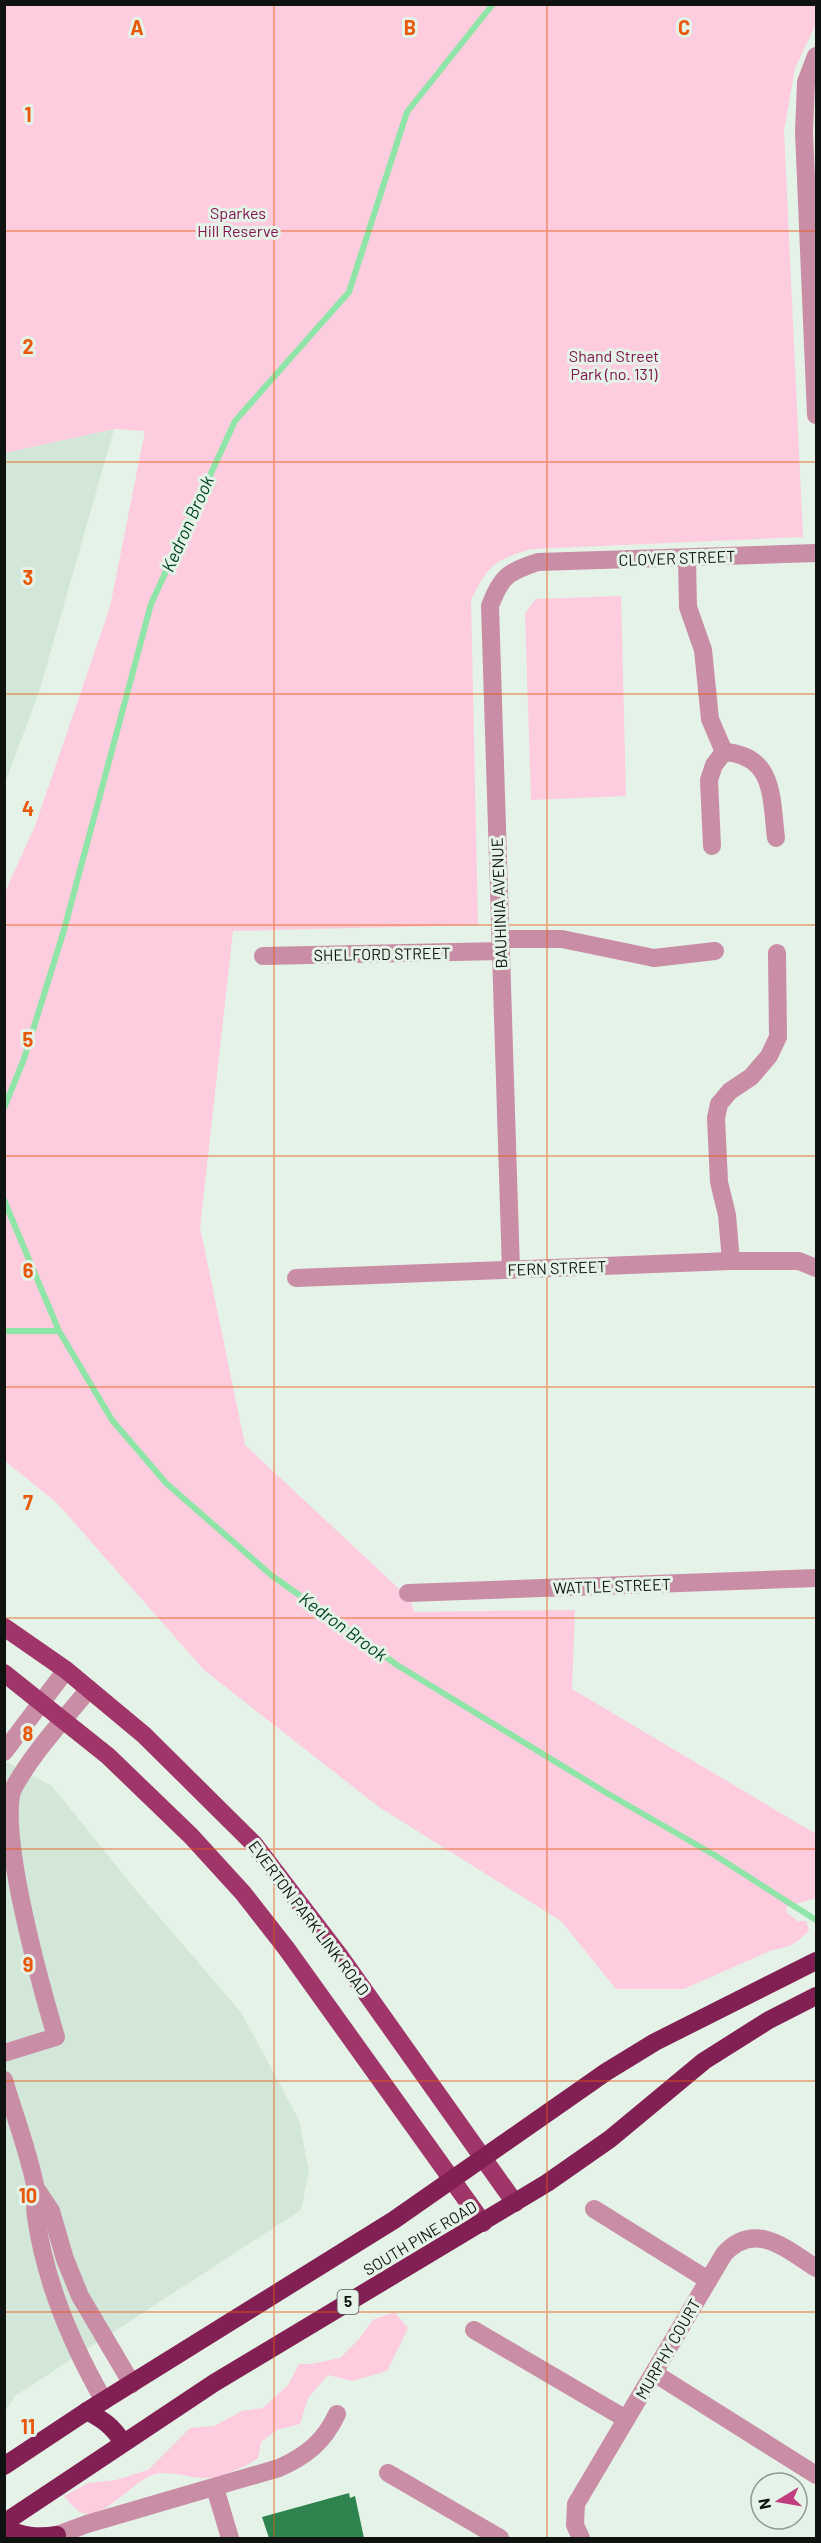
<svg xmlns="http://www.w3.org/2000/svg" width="821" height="2543" font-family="Barlow,sans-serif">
  <rect width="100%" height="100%" fill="#e5f2e8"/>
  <g fill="#d3e7d8">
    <polygon points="114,429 39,692 5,783 5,453"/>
    <polygon points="5,1761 52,1786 135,1889 241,2012 299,2120 309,2171 301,2210 15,2396 5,2412"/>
  </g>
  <g fill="#fdccde">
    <path d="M 4,5 L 816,5 L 816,24 L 795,68 L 784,131 L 803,537 L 531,549 C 493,561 489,564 471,600 L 478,925 L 233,931 L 200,1227 L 245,1445 L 410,1599 L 414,1612 L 575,1610 L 572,1689 L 816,1834 L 816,1898 L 786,1907 L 787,1913 L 798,1921 L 806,1921 L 809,1930 C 799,1943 787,1948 772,1950 L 684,1989 L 616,1989 L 561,1921 L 379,1807 L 204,1670 L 57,1503 L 5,1461 L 5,892 L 35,826 L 110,607 L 145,431 L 114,429 L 5,453 Z"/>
    <polygon points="621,596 626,796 531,800 525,613 536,599"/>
    <path d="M 394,2312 L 408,2328 L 387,2371 L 352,2381 L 328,2375 L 308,2398 L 300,2424 L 277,2430 L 261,2442 L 258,2458 C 248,2466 220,2478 207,2478 C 191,2479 169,2469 152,2475 C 137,2480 108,2513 89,2514 C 78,2515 71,2503 64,2496 L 88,2483 L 116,2480 L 148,2470 L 190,2428 L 214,2426 L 242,2411 L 263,2408 L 288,2385 L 299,2364 L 311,2364 L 340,2358 L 359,2339 L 373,2320 Z"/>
  </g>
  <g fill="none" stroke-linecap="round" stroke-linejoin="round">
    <g stroke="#8fe4a8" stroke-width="6">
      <polyline points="4,1108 24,1059 64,930 151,604 235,421 349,292 407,112 493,4"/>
      <polyline points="4,1200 59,1331 112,1420 166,1483 271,1575 397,1665 610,1795 716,1856 816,1920"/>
      <polyline points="4,1331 59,1331"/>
    </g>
  </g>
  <polygon fill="#2d844e" points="349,2493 350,2498 355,2496 364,2538 269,2538 262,2517"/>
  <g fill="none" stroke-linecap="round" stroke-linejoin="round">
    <g stroke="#ca8da6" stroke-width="18">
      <polyline points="816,56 806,82 804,132 816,415"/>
      <path d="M 687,558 L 688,607 L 703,650 L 710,719 L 724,752 C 775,755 771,798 776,838"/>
      <polyline points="712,846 709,780 714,765 724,752"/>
      <polyline points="501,939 562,939 654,958 715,951"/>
      <polyline points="263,956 501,951"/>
      <polyline points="731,1261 727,1215 719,1182 716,1118 719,1104 730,1091 751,1077 769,1056 778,1037 777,953"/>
      <path d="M 511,1270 L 490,606 C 501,576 508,572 538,562 L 816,553"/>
      <polyline points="296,1278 731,1261 799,1261 816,1268"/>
      <polyline points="408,1593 816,1578"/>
      <polyline points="4,1752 66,1670"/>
      <path d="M 4,2053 L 56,2037 C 40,1983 0,1840 12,1791 C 31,1754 63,1721 89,1689"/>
      <path d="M 4,2080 C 14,2114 28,2150 35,2185 C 36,2196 34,2207 36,2217 C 45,2281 72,2345 104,2401"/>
      <polyline points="35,2187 51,2211 65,2259 80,2296 132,2384"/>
      <polyline points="594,2209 708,2280"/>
      <polyline points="474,2330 626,2419"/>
      <polyline points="654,2373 816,2475"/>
      <polyline points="388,2473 500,2538"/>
      <polyline points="215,2488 230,2538"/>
      <path d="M 57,2535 L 87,2524 L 279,2468 C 306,2456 324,2442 337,2414"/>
      <path d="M 581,2538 L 575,2525 L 576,2504 L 724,2254 C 755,2220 786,2249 816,2268"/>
    </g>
    <g stroke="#a0356a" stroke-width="18">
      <polyline points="4,1627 66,1670 144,1735 254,1844 339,1955 515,2203"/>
      <polyline points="4,1673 108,1756 191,1836 243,1893 286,1948 483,2223"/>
    </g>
    <g stroke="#832053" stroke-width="18">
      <path d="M 87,2411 C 103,2420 113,2426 123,2443"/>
      <polyline points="4,2466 87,2411 394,2220 606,2072 655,2042 816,1961"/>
      <polyline points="4,2523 214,2383 547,2183 610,2139 704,2061 769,2020 816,1996"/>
      <path d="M 4,2528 C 23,2536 36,2538 57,2535"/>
    </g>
  </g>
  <path fill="none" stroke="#e8590c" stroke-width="1.5" stroke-opacity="0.55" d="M 274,4 L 274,2538M 547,4 L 547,2538M 4,231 L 816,231M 4,462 L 816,462M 4,694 L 816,694M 4,925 L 816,925M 4,1156 L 816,1156M 4,1387 L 816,1387M 4,1618 L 816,1618M 4,1849 L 816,1849M 4,2081 L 816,2081M 4,2312 L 816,2312"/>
  <g text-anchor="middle" stroke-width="6" stroke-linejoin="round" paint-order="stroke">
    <rect fill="#e5f2e8" stroke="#4f5651" stroke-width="1.5" x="337.5" y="2290" width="21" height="24" rx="4.5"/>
    <g font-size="15" font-weight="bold" fill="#0f1310">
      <text x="348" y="2307">5</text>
    </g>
    <g font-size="16" fill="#80164f" stroke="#e5f2e8">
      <text x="238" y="219">Sparkes<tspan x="238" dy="18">Hill Reserve</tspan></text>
      <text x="614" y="362">Shand Street<tspan x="614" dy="18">Park (no. 131)</tspan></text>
    </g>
    <g font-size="16" fill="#0f1310" stroke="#e5f2e8">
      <text transform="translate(677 558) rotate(-2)" y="6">CLOVER STREET</text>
      <text transform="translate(499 903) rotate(-92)" y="6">BAUHINIA AVENUE</text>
      <text transform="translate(382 954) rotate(-1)" y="6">SHELFORD STREET</text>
      <text transform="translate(557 1268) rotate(-2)" y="6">FERN STREET</text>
      <text transform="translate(612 1586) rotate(-2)" y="6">WATTLE STREET</text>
      <text transform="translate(309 1918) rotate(53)" y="6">EVERTON PARK LINK ROAD</text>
      <text transform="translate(420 2238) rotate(-31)" y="6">SOUTH PINE ROAD</text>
      <text transform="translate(668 2349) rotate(-60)" y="6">MURPHY COURT</text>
    </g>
    <g font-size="18" font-style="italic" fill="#014521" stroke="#e5f2e8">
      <text transform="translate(188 524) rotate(-66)" y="6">Kedron Brook</text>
      <text transform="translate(343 1627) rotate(36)" y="6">Kedron Brook</text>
    </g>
  </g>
  <g font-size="20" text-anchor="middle" font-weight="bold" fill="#e8590c" stroke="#e5f2e8" stroke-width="6" stroke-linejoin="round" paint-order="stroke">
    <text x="137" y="35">A</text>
    <text x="410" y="35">B</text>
    <text x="684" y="35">C</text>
    <text x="28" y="122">1</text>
    <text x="28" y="354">2</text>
    <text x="28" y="585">3</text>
    <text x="28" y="816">4</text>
    <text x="28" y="1047">5</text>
    <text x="28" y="1278">6</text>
    <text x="28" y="1510">7</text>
    <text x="28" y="1741">8</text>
    <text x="28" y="1972">9</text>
    <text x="28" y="2203">10</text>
    <text x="28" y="2434">11</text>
  </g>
  <rect width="821" height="2543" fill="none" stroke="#0f1310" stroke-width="12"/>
  <g transform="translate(779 2501) rotate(259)"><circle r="28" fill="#e5f2e8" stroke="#8f9992" stroke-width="1.5"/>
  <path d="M0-4.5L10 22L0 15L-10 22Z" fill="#c23d80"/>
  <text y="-9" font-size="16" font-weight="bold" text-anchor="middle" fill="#0f1310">N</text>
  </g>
</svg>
